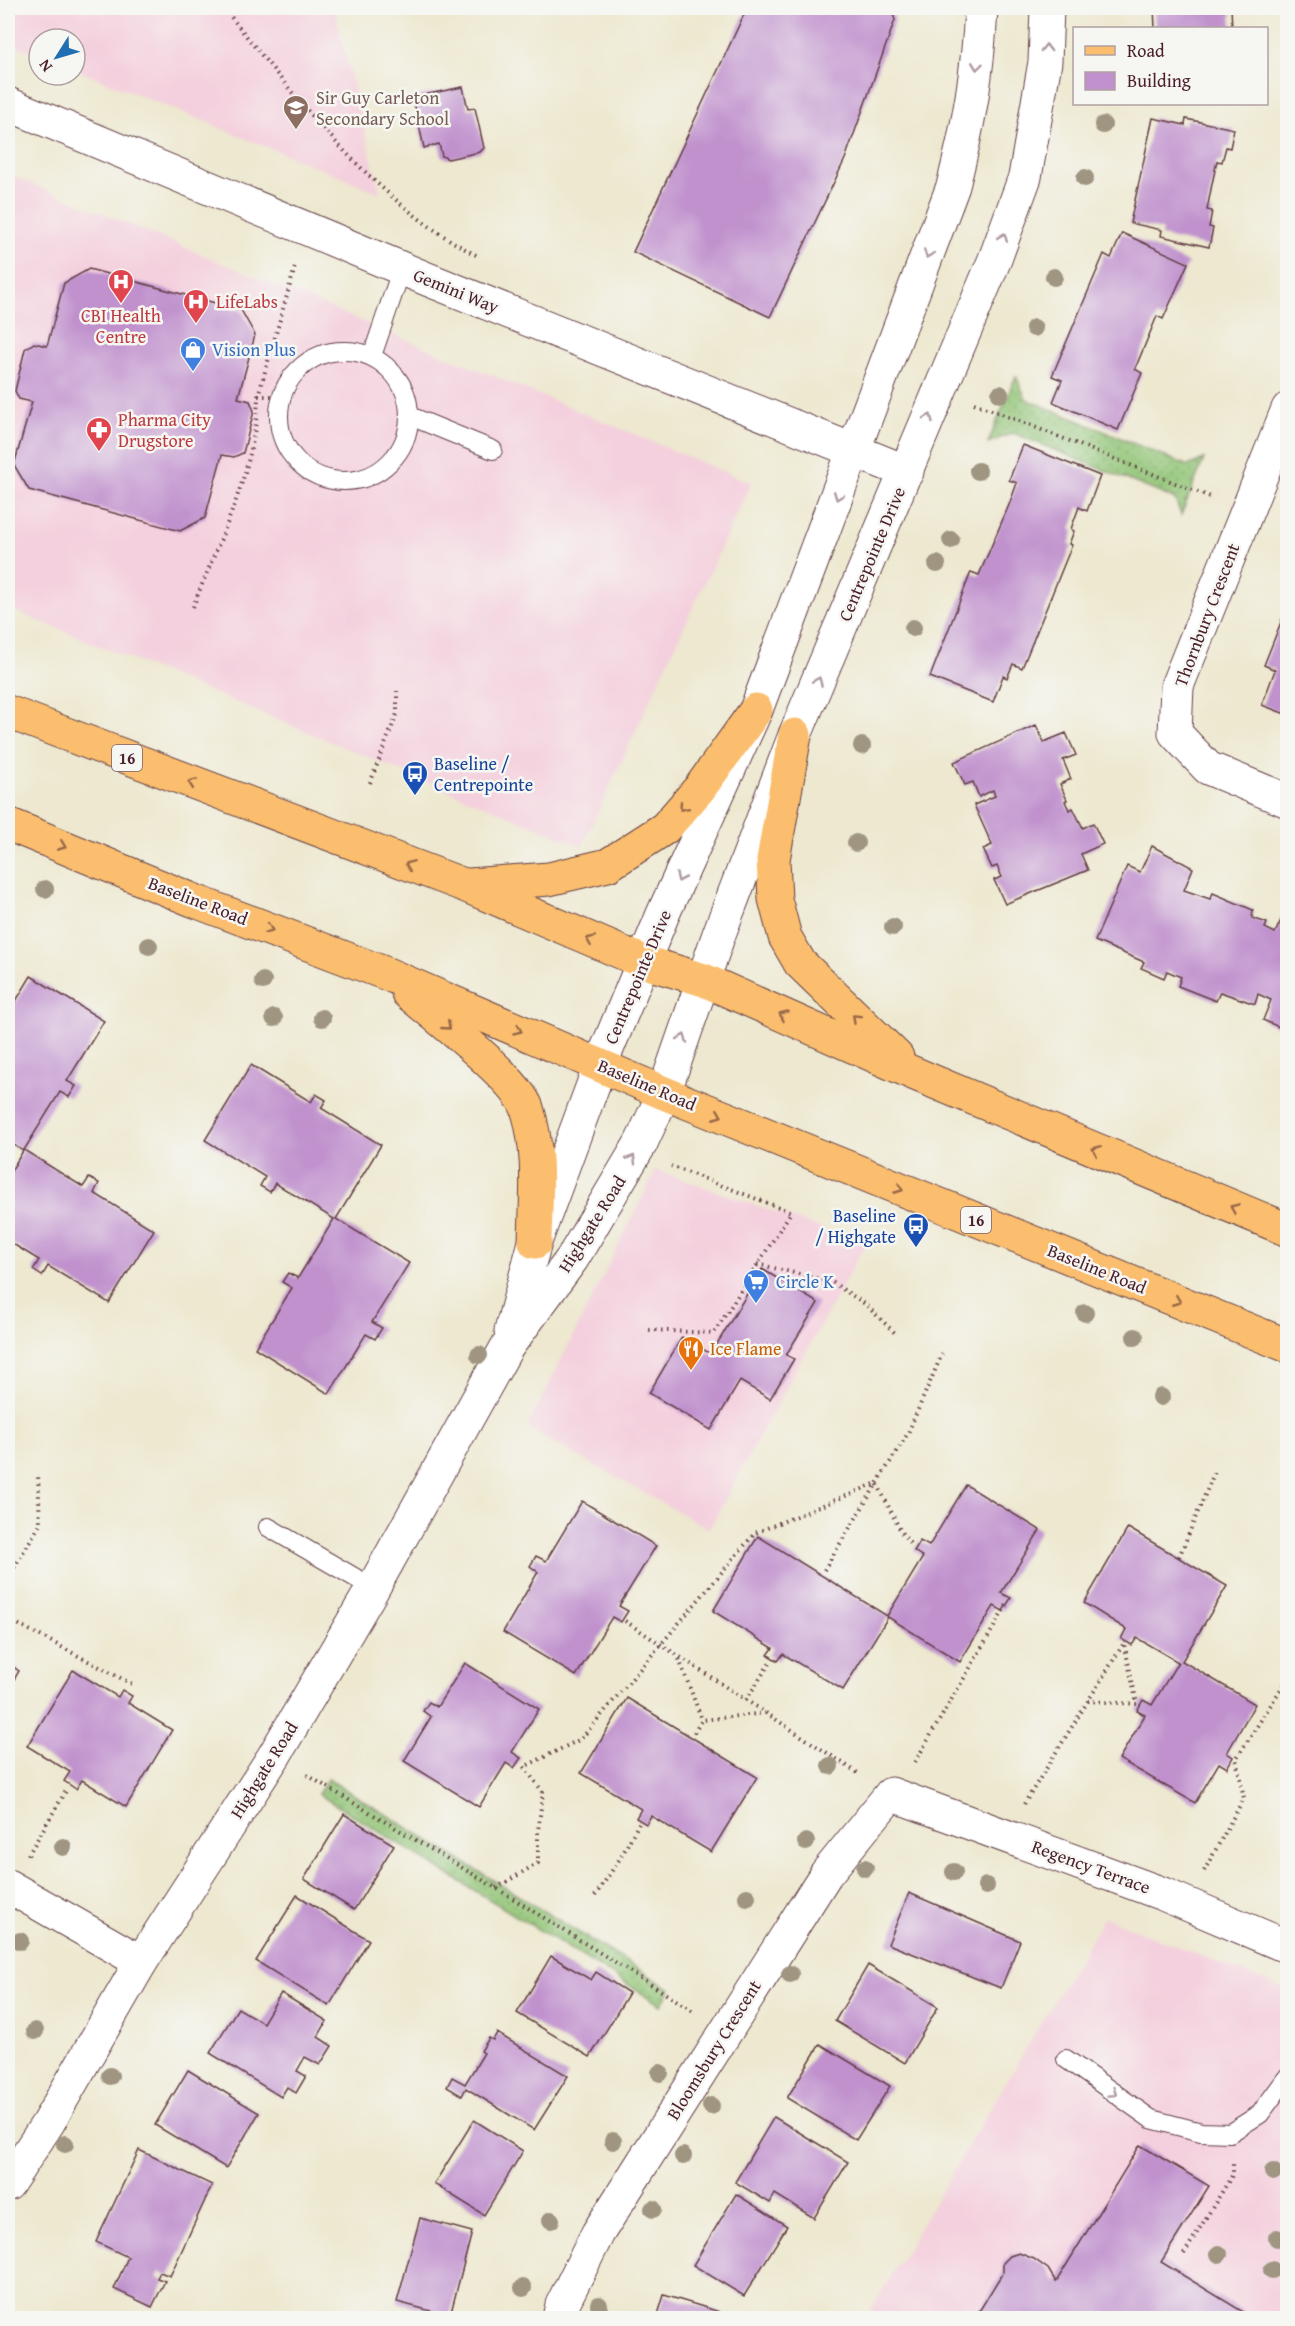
<svg xmlns="http://www.w3.org/2000/svg" width="1295" height="2326" font-family="'Gentium Book Plus',serif">
  <defs>
    <pattern id="grass-dots" width="8" height="8" patternUnits="userSpaceOnUse" patternTransform="scale(1.5)"><rect width="8" height="8" fill="#90c475"/><path d="M2 2h.1M6 6h.1" fill="none" stroke="#789f60" stroke-width="1.8" stroke-linecap="round"/></pattern>
  </defs>
  <rect width="100%" height="100%" fill="#f6f6f2"/>
  <filter id="ink" filterUnits="userSpaceOnUse"><feTurbulence type="fractalNoise" baseFrequency=".0167" numOctaves="2"/><feDisplacementMap in="SourceGraphic" scale="12" xChannelSelector="R" yChannelSelector="G"/><feConvolveMatrix kernelMatrix="1 2 1 2 8 2 1 2 1" color-interpolation-filters="sRGB"/></filter>
  <filter id="wash" filterUnits="userSpaceOnUse"><feTurbulence type="fractalNoise" baseFrequency=".008" numOctaves="4" result="noise"/><feDisplacementMap in="SourceGraphic" scale="24" xChannelSelector="R" yChannelSelector="G"/><feGaussianBlur stdDeviation="1.35" result="paint"/><feColorMatrix in="noise" values="0 0 0 0 0 0 0 0 0 0 0 0 0 0 0 0 0 1.4 0 .05"/><feComposite in="paint" operator="in"/></filter>
  <g filter="url(#wash)">
    <rect width="100%" height="100%" fill="#ede8cf"/>
    <g fill="#f4cfdd">
      <polygon points="8,8 334,8 380,193 75,69 75,39 39,39 39,55 8,42"/>
      <polygon points="8,174 751,483 582,846 8,608"/>
      <polygon points="656,1170 865,1244 709,1529 527,1428"/>
      <polygon points="1104,1917 1287,1990 1287,2318 866,2318"/>
    </g>
    <g fill="url(#grass-dots)" stroke="#6d7250" stroke-width="1.5">
      <polygon points="1016,376 1026,399 1188,466 1204,459 1181,515 1175,499 1013,433 988,443"/>
      <polygon points="328,1779 671,1989 661,2005 318,1794"/>
    </g>
    <g id="blocks">
      <g fill="#c091cd">
        <polygon points="747,8 891,8 895,20 845,159 770,317 633,252"/>
        <polygon points="1154,8 1231,8 1232,28 1155,28"/>
        <polygon points="463,87 468,109 475,108 484,148 480,152 448,159 442,156 439,144 424,148 413,97"/>
        <polygon points="1153,118 1185,125 1186,119 1234,129 1230,148 1226,147 1222,162 1217,161 1212,184 1207,210 1212,211 1209,227 1213,228 1209,247 1161,236 1162,230 1130,223"/>
        <polygon points="1122,233 1188,263 1163,319 1157,316 1135,369 1142,373 1118,430 1053,402 1062,380 1052,376 1104,254 1111,258"/>
        <polygon points="89,269 241,310 255,335 238,398 250,401 254,411 243,453 234,457 222,455 205,518 180,531 29,490 14,465 32,402 19,399 15,391 25,349 34,343 47,346 64,283"/>
        <polygon points="1023,445 1100,476 1087,511 1079,507 1071,529 1074,531 1069,544 1072,545 1022,668 1013,664 1007,678 1003,676 993,702 930,677 971,572 979,575 1009,505 1017,483 1009,480"/>
        <polygon points="1287,607 1288,607 1288,715 1262,705 1275,670 1264,665"/>
        <polygon points="1036,725 1044,742 1066,733 1076,755 1063,760 1071,779 1060,784 1067,800 1065,801 1069,810 1073,808 1083,828 1093,823 1103,844 1081,854 1088,870 1005,904 994,880 1002,877 997,866 992,868 983,849 992,845 974,805 995,796 993,790 979,797 973,782 965,785 954,762"/>
        <polygon points="1152,846 1193,868 1184,890 1210,899 1213,893 1253,910 1252,918 1267,923 1265,928 1275,933 1283,916 1288,918 1288,1019 1283,1029 1263,1020 1271,1000 1258,994 1255,1004 1220,992 1216,1001 1178,986 1181,977 1167,971 1164,978 1141,968 1144,962 1095,941 1127,866 1140,872"/>
        <polygon points="31,976 104,1021 67,1081 76,1086 69,1097 60,1092 24,1150 83,1187 89,1178 99,1183 94,1193 154,1230 109,1303 48,1266 42,1276 33,1270 39,1260 8,1241 8,1176 23,1151 8,1141 8,1014"/>
        <polygon points="251,1065 311,1102 316,1094 326,1100 321,1108 381,1145 336,1219 409,1263 372,1322 382,1328 375,1339 366,1334 329,1394 255,1348 292,1288 282,1282 288,1273 298,1278 334,1219 275,1183 270,1192 260,1186 265,1177 205,1140"/>
        <polygon points="762,1269 818,1303 786,1355 794,1359 770,1399 740,1381 711,1430 649,1393 682,1337 711,1354"/>
        <polygon points="966,1485 1040,1530 1001,1593 1011,1598 1003,1611 994,1606 960,1662 888,1617 843,1690 783,1654 778,1661 768,1655 773,1648 713,1611 758,1536 887,1616 923,1557 914,1551 920,1541 929,1546"/>
        <polygon points="582,1501 656,1546 619,1606 628,1611 621,1622 612,1617 576,1676 503,1632 538,1572 530,1566 536,1556 546,1561"/>
        <polygon points="1128,1528 1227,1586 1182,1661 1255,1704 1227,1753 1233,1757 1227,1768 1219,1763 1195,1803 1119,1759 1145,1715 1137,1711 1143,1700 1152,1705 1178,1662 1137,1638 1132,1645 1121,1639 1126,1629 1084,1603"/>
        <polygon points="8,1663 19,1671 8,1690"/>
        <polygon points="465,1663 539,1709 512,1752 521,1758 514,1768 506,1763 479,1807 404,1761 431,1717 423,1711 429,1702 437,1707"/>
        <polygon points="73,1670 118,1697 122,1690 132,1696 128,1703 172,1730 126,1807 82,1780 76,1789 64,1781 70,1772 27,1746"/>
        <polygon points="627,1698 757,1777 711,1852 651,1816 646,1824 636,1818 641,1809 581,1773"/>
        <polygon points="344,1814 394,1845 354,1910 304,1879"/>
        <polygon points="909,1893 1020,1941 1001,1988 888,1944"/>
        <polygon points="297,1895 369,1940 329,2006 256,1961"/>
        <polygon points="551,1956 591,1980 596,1972 629,1993 590,2057 517,2013"/>
        <polygon points="868,1965 938,2007 905,2063 835,2021"/>
        <polygon points="281,1993 327,2021 318,2037 332,2046 320,2065 305,2057 297,2071 306,2076 296,2093 287,2087 281,2097 210,2053 238,2008 263,2023"/>
        <polygon points="497,2033 568,2076 534,2130 466,2088 462,2096 447,2087 452,2077 465,2084 484,2053 481,2051 489,2038 493,2040"/>
        <polygon points="820,2044 890,2086 856,2140 787,2098"/>
        <polygon points="188,2070 259,2113 226,2168 155,2125"/>
        <polygon points="774,2117 848,2162 814,2218 775,2194 770,2203 735,2182"/>
        <polygon points="474,2120 523,2151 484,2215 434,2184"/>
        <polygon points="1140,2145 1209,2186 1161,2262 1245,2313 1242,2318 975,2318 1003,2272 1003,2263 1010,2256 1019,2253 1034,2259 1048,2269 1056,2282"/>
        <polygon points="139,2150 212,2185 170,2276 160,2272 157,2278 165,2281 152,2307 114,2289 128,2257 96,2242"/>
        <polygon points="736,2194 787,2226 744,2296 693,2265"/>
        <polygon points="420,2218 472,2232 450,2316 397,2302"/>
        <polygon points="664,2295 720,2312 718,2318 657,2318"/>
      </g>
    </g>
  </g>
  <g filter="url(#ink)">
    <use href="#blocks" fill-opacity="0" stroke="#623d44" stroke-width="1.5"/>
    <g fill="none" stroke-linecap="round" stroke-linejoin="round">
      <defs>
        <g id="service">
          <circle cx="344" cy="416" r="65"/>
          <polyline points="372,356 402,268"/>
          <polyline points="410,416 493,450"/>
          <polyline points="268,1527 373,1588"/>
          <polyline points="1066,2059 1151,2119 1201,2132 1230,2133 1260,2114 1288,2076"/>
        </g>
        <g id="minor">
          <polyline points="8,104 427,279 907,472"/>
          <polyline points="1288,409 1177,686 1175,733 1208,768 1288,801"/>
          <polyline points="511,1331 535,1242 600,1066"/>
          <polyline points="8,1886 141,1962"/>
          <polyline points="8,2184 48,2123 141,1962 274,1756 373,1588 507,1347 572,1259 641,1143 664,1093"/>
          <polyline points="559,2318 562,2305 598,2233 826,1874 891,1794 1163,1894 1288,1947"/>
        </g>
        <g id="tertiary">
          <path d="M 600,1066 L 663,914 L 756,710 L 953,186 C 969,124 978,72 981,8"/>
          <polyline points="664,1093 719,934 795,735 995,259 1025,177 1045,62 1047,8"/>
        </g>
        <g id="primary">
          <polyline points="8,712 464,885 644,962 704,980 913,1073 1288,1230"/>
          <polyline points="795,735 773,860 775,899 785,937 800,963 897,1057"/>
          <polyline points="8,824 195,901 387,974 664,1093 1288,1346"/>
          <polyline points="469,885 549,879 608,865 665,828 700,788 756,710"/>
          <path d="M 408,993 C 435,1016 517,1079 527,1108 C 541,1152 536,1197 535,1242"/>
        </g>
      </defs>
      <use href="#service" stroke="#623d44" stroke-width="20"/>
      <use href="#minor" stroke="#623d44" stroke-width="35"/>
      <use href="#tertiary" stroke="#623d44" stroke-width="35"/>
      <use href="#primary" stroke="#623d44" stroke-width="35"/>
      <g stroke="#623d44" stroke-width="4" stroke-dasharray="1.5 4.5" stroke-linecap="butt">
        <path d="M 224,8 C 294,96 378,206 480,257"/>
        <polyline points="258,396 281,396"/>
        <polyline points="974,403 1213,498"/>
        <path d="M 193,607 C 219,540 256,470 258,396 L 296,264"/>
        <polyline points="370,783 397,714 397,691"/>
        <polyline points="757,1264 832,1282 865,1304 897,1335"/>
        <polyline points="649,1330 714,1333 791,1212 671,1166"/>
        <polyline points="1179,1557 1215,1471"/>
        <polyline points="824,1570 908,1433 942,1354"/>
        <polyline points="8,1578 40,1524 38,1475"/>
        <polyline points="8,1619 132,1684"/>
        <polyline points="625,1621 861,1775"/>
        <polyline points="679,1659 702,1720"/>
        <polyline points="746,1700 771,1661"/>
        <polyline points="694,1733 702,1720 765,1713"/>
        <polyline points="915,1762 1008,1603"/>
        <polyline points="307,1775 496,1888 695,2012"/>
        <polyline points="1024,1804 1034,1788 1124,1643 1137,1704 1088,1701"/>
        <polyline points="28,1855 66,1791"/>
        <polyline points="1204,1871 1244,1798 1236,1759 1288,1678"/>
        <polyline points="496,1888 538,1863 538,1831 543,1792 524,1767 581,1739 755,1533 877,1483 901,1532 912,1546"/>
        <polyline points="595,1896 621,1857 639,1823"/>
        <polyline points="1184,2254 1233,2174 1233,2163"/>
      </g>
      <use href="#service" stroke="#fff" stroke-width="18"/>
      <use href="#minor" stroke="#fff" stroke-width="33"/>
      <use href="#tertiary" stroke="#fff" stroke-width="33"/>
      <use href="#primary" stroke="#fabe6e" stroke-width="33"/>
    </g>
    <g fill="#9f9581">
      <circle cx="1103" cy="125" r="9"/>
      <circle cx="1085" cy="178" r="9"/>
      <circle cx="1054" cy="277" r="9"/>
      <circle cx="1034" cy="328" r="9"/>
      <circle cx="1000" cy="394" r="9"/>
      <circle cx="978" cy="471" r="9"/>
      <circle cx="951" cy="540" r="9"/>
      <circle cx="937" cy="564" r="9"/>
      <circle cx="913" cy="628" r="9"/>
      <circle cx="862" cy="746" r="9"/>
      <circle cx="856" cy="843" r="9"/>
      <circle cx="45" cy="889" r="9"/>
      <circle cx="893" cy="927" r="9"/>
      <circle cx="149" cy="946" r="9"/>
      <circle cx="263" cy="981" r="9"/>
      <circle cx="274" cy="1018" r="9"/>
      <circle cx="322" cy="1018" r="9"/>
      <circle cx="1085" cy="1313" r="9"/>
      <circle cx="1135" cy="1337" r="9"/>
      <circle cx="479" cy="1355" r="9"/>
      <circle cx="1161" cy="1397" r="9"/>
      <circle cx="830" cy="1766" r="9"/>
      <circle cx="806" cy="1842" r="9"/>
      <circle cx="63" cy="1847" r="9"/>
      <circle cx="865" cy="1868" r="9"/>
      <circle cx="954" cy="1872" r="9"/>
      <circle cx="986" cy="1886" r="9"/>
      <circle cx="747" cy="1897" r="9"/>
      <circle cx="20" cy="1941" r="9"/>
      <circle cx="790" cy="1974" r="9"/>
      <circle cx="35" cy="2031" r="9"/>
      <circle cx="660" cy="2073" r="9"/>
      <circle cx="110" cy="2076" r="9"/>
      <circle cx="711" cy="2106" r="9"/>
      <circle cx="613" cy="2141" r="9"/>
      <circle cx="65" cy="2144" r="9"/>
      <circle cx="683" cy="2156" r="9"/>
      <circle cx="1273" cy="2172" r="9"/>
      <circle cx="653" cy="2209" r="9"/>
      <circle cx="551" cy="2220" r="9"/>
      <circle cx="1277" cy="2238" r="9"/>
      <circle cx="1219" cy="2254" r="9"/>
      <circle cx="1272" cy="2270" r="9"/>
      <circle cx="523" cy="2288" r="9"/>
      <circle cx="599" cy="2305" r="9"/>
    </g>
    <defs><path id="oneway-chevron" d="M-2-3.5L2.5 0L-2 3.5" fill="none" stroke-width="1.6" stroke-linecap="round" stroke-linejoin="round" transform="scale(1.5)"/></defs>
    <g stroke="#ae9aa0">
      <use href="#oneway-chevron" transform="translate(1046 48) rotate(-89)"/>
      <use href="#oneway-chevron" transform="translate(977 66) rotate(97)"/>
      <use href="#oneway-chevron" transform="translate(1003 237) rotate(-70)"/>
      <use href="#oneway-chevron" transform="translate(928 254) rotate(110)"/>
      <use href="#oneway-chevron" transform="translate(929 418) rotate(-67)"/>
      <use href="#oneway-chevron" transform="translate(838 496) rotate(111)"/>
      <use href="#oneway-chevron" transform="translate(818 681) rotate(-67)"/>
      <use href="#oneway-chevron" transform="translate(680 878) rotate(114)"/>
      <use href="#oneway-chevron" transform="translate(683 1038) rotate(-71)"/>
      <use href="#oneway-chevron" transform="translate(632 1159) rotate(-59)"/>
      <use href="#oneway-chevron" transform="translate(1113 2093) rotate(35)"/>
    </g>
    <g stroke="#996749">
      <use href="#oneway-chevron" transform="translate(192 783) rotate(-159)"/>
      <use href="#oneway-chevron" transform="translate(683 807) rotate(131)"/>
      <use href="#oneway-chevron" transform="translate(62 846) rotate(22)"/>
      <use href="#oneway-chevron" transform="translate(409 865) rotate(-159)"/>
      <use href="#oneway-chevron" transform="translate(269 929) rotate(21)"/>
      <use href="#oneway-chevron" transform="translate(590 940) rotate(-157)"/>
      <use href="#oneway-chevron" transform="translate(783 1015) rotate(-156)"/>
      <use href="#oneway-chevron" transform="translate(856 1018) rotate(-136)"/>
      <use href="#oneway-chevron" transform="translate(447 1026) rotate(41)"/>
      <use href="#oneway-chevron" transform="translate(518 1030) rotate(23)"/>
      <use href="#oneway-chevron" transform="translate(718 1115) rotate(22)"/>
      <use href="#oneway-chevron" transform="translate(1096 1150) rotate(-157)"/>
      <use href="#oneway-chevron" transform="translate(899 1189) rotate(22)"/>
      <use href="#oneway-chevron" transform="translate(1234 1208) rotate(-157)"/>
      <use href="#oneway-chevron" transform="translate(1177 1301) rotate(22)"/>
    </g>
  </g>
  <defs>
    <symbol id="school-pin" viewBox="-11 -11 22 30"><path d="M0 17L-7.5 6A9.5 9.5 0 1 1 7.5 6Z" fill="#8d6e63" stroke="#f6f6f2"/><path d="M0-5L7-2L0 1L-7-2ZM-4 1L0 2.5L4 1V4Q0 6-4 4Z" fill="#fff"/></symbol>
    <symbol id="hospital-pin" viewBox="-11 -11 22 30"><path d="M0 17L-7.5 6A9.5 9.5 0 1 1 7.5 6Z" fill="#e0444e" stroke="#f6f6f2"/><path d="M-5-5h3v3.5h4V-5h3V5h-3V1.5h-4V5h-3Z" fill="#fff"/></symbol>
    <symbol id="shop-pin" viewBox="-11 -11 22 30"><path d="M0 17L-7.5 6A9.5 9.5 0 1 1 7.5 6Z" fill="#3f7fe0" stroke="#f6f6f2"/><path d="M-5-2.5h2.3a2.7 3.5 0 0 1 5.4 0H5L5.5 6h-11ZM-1.5-2.5h3a1.5 2.3 0 0 0-3 0Z" fill="#fff"/></symbol>
    <symbol id="pharmacy-pin" viewBox="-11 -11 22 30"><path d="M0 17L-7.5 6A9.5 9.5 0 1 1 7.5 6Z" fill="#e0444e" stroke="#f6f6f2"/><path d="M-2-6h4v4h4v4h-4v4h-4v-4h-4v-4h4Z" fill="#fff"/></symbol>
    <symbol id="bus-pin" viewBox="-11 -11 22 30"><path d="M0 17L-7.5 6A9.5 9.5 0 1 1 7.5 6Z" fill="#1a4fb4" stroke="#f6f6f2"/><path d="M-5-6H5V4H4V6H2V4H-2V6H-4V4H-5ZM-3.5-4V0h7V-4ZM-3.5 1.2v1.5H-2V1.2ZM2 1.2v1.5H3.5V1.2Z" fill="#fff"/></symbol>
    <symbol id="supermarket-pin" viewBox="-11 -11 22 30"><path d="M0 17L-7.5 6A9.5 9.5 0 1 1 7.5 6Z" fill="#3f7fe0" stroke="#f6f6f2"/><path d="M-6-5.5h2.5l.6 2H6L4.5 2H-2.5L-4.4-4H-6ZM-1.5 3.2a1.3 1.3 0 1 0 .1 0ZM3 3.2a1.3 1.3 0 1 0 .1 0Z" fill="#fff"/></symbol>
    <symbol id="restaurant-pin" viewBox="-11 -11 22 30"><path d="M0 17L-7.5 6A9.5 9.5 0 1 1 7.5 6Z" fill="#e8710a" stroke="#f6f6f2"/><path d="M-5-6h1v4h1v-4h1v4h1v-4h1v5L-1.5 .5V6h-2V.5L-5-1ZM5-6V6H3V1.5H1.5Q1.5-4 5-6Z" fill="#fff"/></symbol>
  </defs>
  <g fill-rule="evenodd">
    <use href="#school-pin" x="281" y="93" width="30" height="40"/>
    <use href="#hospital-pin" x="106" y="267" width="30" height="40"/>
    <use href="#hospital-pin" x="181" y="287" width="30" height="40"/>
    <use href="#shop-pin" x="178" y="335" width="30" height="40"/>
    <use href="#pharmacy-pin" x="84" y="415" width="30" height="40"/>
    <use href="#bus-pin" x="400" y="759" width="30" height="40"/>
    <use href="#bus-pin" x="901" y="1211" width="30" height="40"/>
    <use href="#supermarket-pin" x="741" y="1267" width="30" height="40"/>
    <use href="#restaurant-pin" x="676" y="1334" width="30" height="40"/>
  </g>
  <g text-anchor="middle" stroke-width="5" stroke-linejoin="round" paint-order="stroke">
    <g fill="#f6f6f2" stroke="#7e6067" stroke-width="1.5">
      <rect x="112" y="745" width="30" height="26" rx="4.5"/>
      <rect x="961" y="1207" width="30" height="26" rx="4.5"/>
    </g>
    <g font-size="16" font-weight="bold" fill="#4a1f2b">
      <text x="127" y="764">16</text>
      <text x="976" y="1226">16</text>
    </g>
    <g font-size="18" fill="#785e54" stroke="#f6f6f2" text-anchor="start">
      <text x="316" y="104">Sir Guy Carleton<tspan x="316" dy="21">Secondary School</tspan></text>
    </g>
    <g font-size="18" fill="#4a1f2b" stroke="#f6f6f2">
      <text transform="translate(456 291) rotate(22)" y="6">Gemini Way</text>
      <text transform="translate(872 554) rotate(-67)" y="6">Centrepointe Drive</text>
      <text transform="translate(1207 615) rotate(-69)" y="6">Thornbury Crescent</text>
      <text transform="translate(198 901) rotate(21)" y="6">Baseline Road</text>
      <text transform="translate(638 977) rotate(-67)" y="6">Centrepointe Drive</text>
      <text transform="translate(647 1085) rotate(23)" y="6">Baseline Road</text>
      <text transform="translate(592 1224) rotate(-58)" y="6">Highgate Road</text>
      <text transform="translate(1097 1269) rotate(22)" y="6">Baseline Road</text>
      <text transform="translate(264 1770) rotate(-58)" y="6">Highgate Road</text>
      <text transform="translate(1091 1867) rotate(20)" y="6">Regency Terrace</text>
      <text transform="translate(714 2050) rotate(-58)" y="6">Bloomsbury Crescent</text>
    </g>
    <g font-size="18" fill="#be3a42" stroke="#f6f6f2" text-anchor="start">
      <text x="216" y="308">LifeLabs</text>
      <text x="121" y="322" text-anchor="middle">CBI Health<tspan x="121" dy="21">Centre</tspan></text>
      <text x="118" y="426">Pharma City<tspan x="118" dy="21">Drugstore</tspan></text>
    </g>
    <g font-size="18" fill="#366cbe" stroke="#f6f6f2" text-anchor="start">
      <text x="212" y="356">Vision Plus</text>
      <text x="776" y="1288">Circle K</text>
    </g>
    <g font-size="18" fill="#164399" stroke="#f6f6f2" text-anchor="start">
      <text x="434" y="770">Baseline /<tspan x="434" dy="21">Centrepointe</tspan></text>
      <text x="896" y="1222" text-anchor="end">Baseline<tspan x="896" dy="21">/ Highgate</tspan></text>
    </g>
    <g font-size="18" fill="#c56008" stroke="#f6f6f2" text-anchor="start">
      <text x="710" y="1355">Ice Flame</text>
    </g>
  </g>
  <rect width="1295" height="2326" fill="none" stroke="#f6f6f2" stroke-width="30"/>
  <rect x="1073" y="27" width="195" height="78" fill="#f6f6f2" stroke="#b1a0a2" stroke-width="1.5"/>
  <rect x="1085" y="46" width="30" height="9" fill="#fabe6e" stroke="#b1a0a2" stroke-width="1.5"/>
  <text x="1127" y="57" font-size="18" fill="#4a1f2b">Road</text>
  <rect x="1085" y="72" width="30" height="18" fill="#c091cd" stroke="#b1a0a2" stroke-width="1.5"/>
  <text x="1127" y="87" font-size="18" fill="#4a1f2b">Building</text>
  <g transform="translate(57 57) rotate(233)"><circle r="28" fill="#f6f6f2" stroke="#b1a0a2" stroke-width="1.5"/>
  <path d="M0-4.5L10 22L0 15L-10 22Z" fill="#1f6fb2"/>
  <text y="-9" font-size="16" font-weight="bold" text-anchor="middle" fill="#4a1f2b">N</text>
  </g>
</svg>
